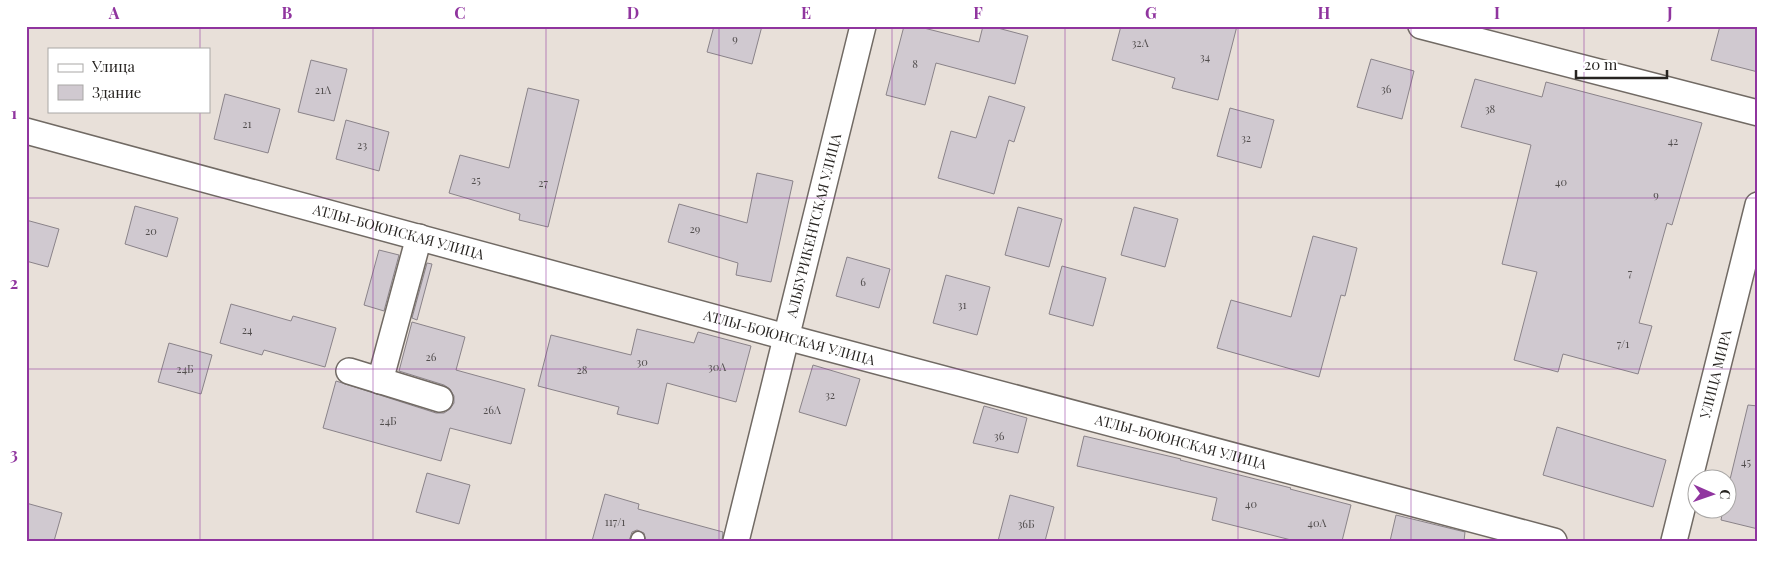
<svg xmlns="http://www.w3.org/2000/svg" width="1784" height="567" font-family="'Playfair Display',serif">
  <rect width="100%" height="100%" fill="#e8e0d9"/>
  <g fill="#d0c9d0" stroke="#8a8389">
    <polygon points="714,26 762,26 752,64 707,52"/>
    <polygon points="904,26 916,26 979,42 983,26 990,26 1028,36 1015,84 936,63 925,105 886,95"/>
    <polygon points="1121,26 1237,26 1218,100 1172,88 1175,78 1112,60"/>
    <polygon points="1720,26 1758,26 1758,72 1711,60"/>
    <polygon points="1371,59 1414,71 1402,119 1357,107"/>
    <polygon points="311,60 347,69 334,121 298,112"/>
    <polygon points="1475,79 1542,97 1546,82 1702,123 1672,225 1667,223 1639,323 1652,326 1638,374 1563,354 1558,372 1514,360 1537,272 1502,264 1531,145 1461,127"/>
    <polygon points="528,88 579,100 548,227 519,220 520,214 449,193 460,155 509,168"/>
    <polygon points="225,94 280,109 268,153 214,139"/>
    <polygon points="989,96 1025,107 1014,142 1009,140 994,194 938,178 951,131 976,138"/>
    <polygon points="1230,108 1274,120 1261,168 1217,156"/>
    <polygon points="346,120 389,132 379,171 336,159"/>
    <polygon points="757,173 793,181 771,282 736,275 738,263 668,242 679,204 747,223"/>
    <polygon points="135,206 178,218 167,257 125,244"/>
    <polygon points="1018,207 1062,219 1049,267 1005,255"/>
    <polygon points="1134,207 1178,219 1165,267 1121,255"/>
    <polygon points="26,220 59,229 48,267 26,261"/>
    <polygon points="1313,236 1357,248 1345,296 1341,295 1319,377 1217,348 1231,300 1291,317"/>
    <polygon points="379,250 399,255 384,311 364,305"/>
    <polygon points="847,257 890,269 879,308 836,296"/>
    <polygon points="427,263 432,264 417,320 412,318"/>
    <polygon points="1062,266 1106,278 1093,326 1049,314"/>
    <polygon points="946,275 990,287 977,335 933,323"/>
    <polygon points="231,304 291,321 293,316 336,328 325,367 264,350 262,355 220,343"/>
    <polygon points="412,322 465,337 456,370 525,389 511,444 450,428 441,461 323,428 336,381 436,413 444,413 450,409 454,403 454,396 450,389 444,385 399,371"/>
    <polygon points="637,329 694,343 698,332 751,346 736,402 667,383 658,424 617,414 619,407 538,386 551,335 631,355"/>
    <polygon points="169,343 212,355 201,394 158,382"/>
    <polygon points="813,365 860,379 846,426 799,412"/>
    <polygon points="1748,405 1758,406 1758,529 1721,520 1723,510 1726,510 1726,496"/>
    <polygon points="984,406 1027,418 1018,453 973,443"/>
    <polygon points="1557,427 1666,460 1653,507 1543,475"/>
    <polygon points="1084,436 1181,459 1180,460 1291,488 1290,489 1351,505 1342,541 1295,541 1212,520 1217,498 1077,466"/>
    <polygon points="427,473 470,485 459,524 416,512"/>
    <polygon points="605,494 639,504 638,509 723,532 722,541 646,541 644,533 637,530 632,532 629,541 592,541"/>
    <polygon points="1010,495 1054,507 1045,541 998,541"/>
    <polygon points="26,503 62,513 54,541 26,541"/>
    <polygon points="1396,515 1465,532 1464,541 1390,541"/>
  </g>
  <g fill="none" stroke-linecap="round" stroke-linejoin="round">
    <defs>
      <polyline id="lane" points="637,541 638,538"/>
      <g id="street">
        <polyline points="1421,26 1758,113"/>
        <path id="s1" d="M 26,131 L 786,337 L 1554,541"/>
        <polyline points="349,371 440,399"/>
        <polyline points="380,381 419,237"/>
        <path id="s2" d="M 736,541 L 863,26"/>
        <path id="s3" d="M 1674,541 L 1758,205"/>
      </g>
    </defs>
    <use href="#lane" stroke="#716a64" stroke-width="15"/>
    <use href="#street" stroke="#716a64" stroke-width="28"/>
    <use href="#lane" stroke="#fff" stroke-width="12"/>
    <use href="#street" stroke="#fff" stroke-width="25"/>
  </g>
  <path fill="none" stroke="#90359f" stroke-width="1" stroke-opacity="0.55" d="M 200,26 L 200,49M 373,26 L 373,541M 546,26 L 546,541M 719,26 L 719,541M 892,26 L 892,541M 1065,26 L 1065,541M 1238,26 L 1238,541M 1411,26 L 1411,541M 1584,26 L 1584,541M 200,111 L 200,541M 26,198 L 1758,198M 26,369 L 1758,369"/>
  <g text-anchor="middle" stroke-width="4" stroke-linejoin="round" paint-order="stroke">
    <g font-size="11" fill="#514d4d">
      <text x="735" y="43">9</text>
      <text x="1140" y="47">32А</text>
      <text x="1205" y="61">34</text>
      <text x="915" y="68">8</text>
      <text x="1386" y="93">36</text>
      <text x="323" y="94">21А</text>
      <text x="1490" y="113">38</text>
      <text x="247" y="128">21</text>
      <text x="1246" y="142">32</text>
      <text x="1673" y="145">42</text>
      <text x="362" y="149">23</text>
      <text x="476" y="184">25</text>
      <text x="1561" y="186">40</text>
      <text x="543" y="187">27</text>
      <text x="1656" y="199">9</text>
      <text x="695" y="233">29</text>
      <text x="151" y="235">20</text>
      <text x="1630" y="277">7</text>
      <text x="863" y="286">6</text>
      <text x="962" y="309">31</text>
      <text x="247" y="334">24</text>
      <text x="1623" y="348">7/1</text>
      <text x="431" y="361">26</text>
      <text x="642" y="366">30</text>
      <text x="717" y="371">30А</text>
      <text x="185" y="373">24Б</text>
      <text x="582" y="374">28</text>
      <text x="830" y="399">32</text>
      <text x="492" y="414">26А</text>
      <text x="388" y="425">24Б</text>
      <text x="999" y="440">36</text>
      <text x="1746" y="466">45</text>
      <text x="1251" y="508">40</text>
      <text x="615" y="526">117/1</text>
      <text x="1317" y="527">40А</text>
      <text x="1026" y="528">36Б</text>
    </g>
    <g font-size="14" fill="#272421" stroke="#fff">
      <text dy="5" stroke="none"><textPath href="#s2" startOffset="325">АЛЬБУРИКЕНТСКАЯ УЛИЦА</textPath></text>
      <text dy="5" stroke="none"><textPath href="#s1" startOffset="386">АТЛЫ-БОЮНСКАЯ УЛИЦА</textPath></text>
      <text dy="5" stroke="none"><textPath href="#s1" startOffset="791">АТЛЫ-БОЮНСКАЯ УЛИЦА</textPath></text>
      <text dy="5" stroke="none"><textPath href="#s3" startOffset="172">УЛИЦА МИРА</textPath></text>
      <text dy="5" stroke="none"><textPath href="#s1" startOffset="1196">АТЛЫ-БОЮНСКАЯ УЛИЦА</textPath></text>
    </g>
  </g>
  <rect width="1784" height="567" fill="none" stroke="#ffffff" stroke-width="55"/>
  <rect x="48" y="48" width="162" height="65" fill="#ffffff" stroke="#a9a7a6"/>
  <rect x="58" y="64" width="25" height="8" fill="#ffffff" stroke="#a9a7a6"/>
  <text x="92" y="72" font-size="15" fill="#272421">Улица</text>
  <rect x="58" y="85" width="25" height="15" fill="#d0c9d0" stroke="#a9a7a6"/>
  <text x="92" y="98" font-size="15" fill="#272421">Здание</text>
  <g transform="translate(1712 494) rotate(92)"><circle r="24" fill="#ffffff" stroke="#a9a7a6"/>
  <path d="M0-4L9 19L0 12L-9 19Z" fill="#90359f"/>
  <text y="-8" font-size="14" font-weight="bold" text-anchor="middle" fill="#272421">С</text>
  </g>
  <path d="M1576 70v8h91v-8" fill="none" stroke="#272421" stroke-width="2.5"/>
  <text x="1584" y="70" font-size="15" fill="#272421" stroke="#ffffff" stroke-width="4" paint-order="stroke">20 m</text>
  <rect x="28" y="28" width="1728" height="512" fill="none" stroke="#90359f" stroke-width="2"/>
  <g font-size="16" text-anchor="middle" font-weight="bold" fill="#90359f">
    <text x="114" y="19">A</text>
    <text x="287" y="19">B</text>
    <text x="460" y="19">C</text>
    <text x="633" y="19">D</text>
    <text x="806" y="19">E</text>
    <text x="978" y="19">F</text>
    <text x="1151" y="19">G</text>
    <text x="1324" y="19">H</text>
    <text x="1497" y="19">I</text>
    <text x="1670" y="19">J</text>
    <text x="14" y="119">1</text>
    <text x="14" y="289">2</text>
    <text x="14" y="460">3</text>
  </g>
</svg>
